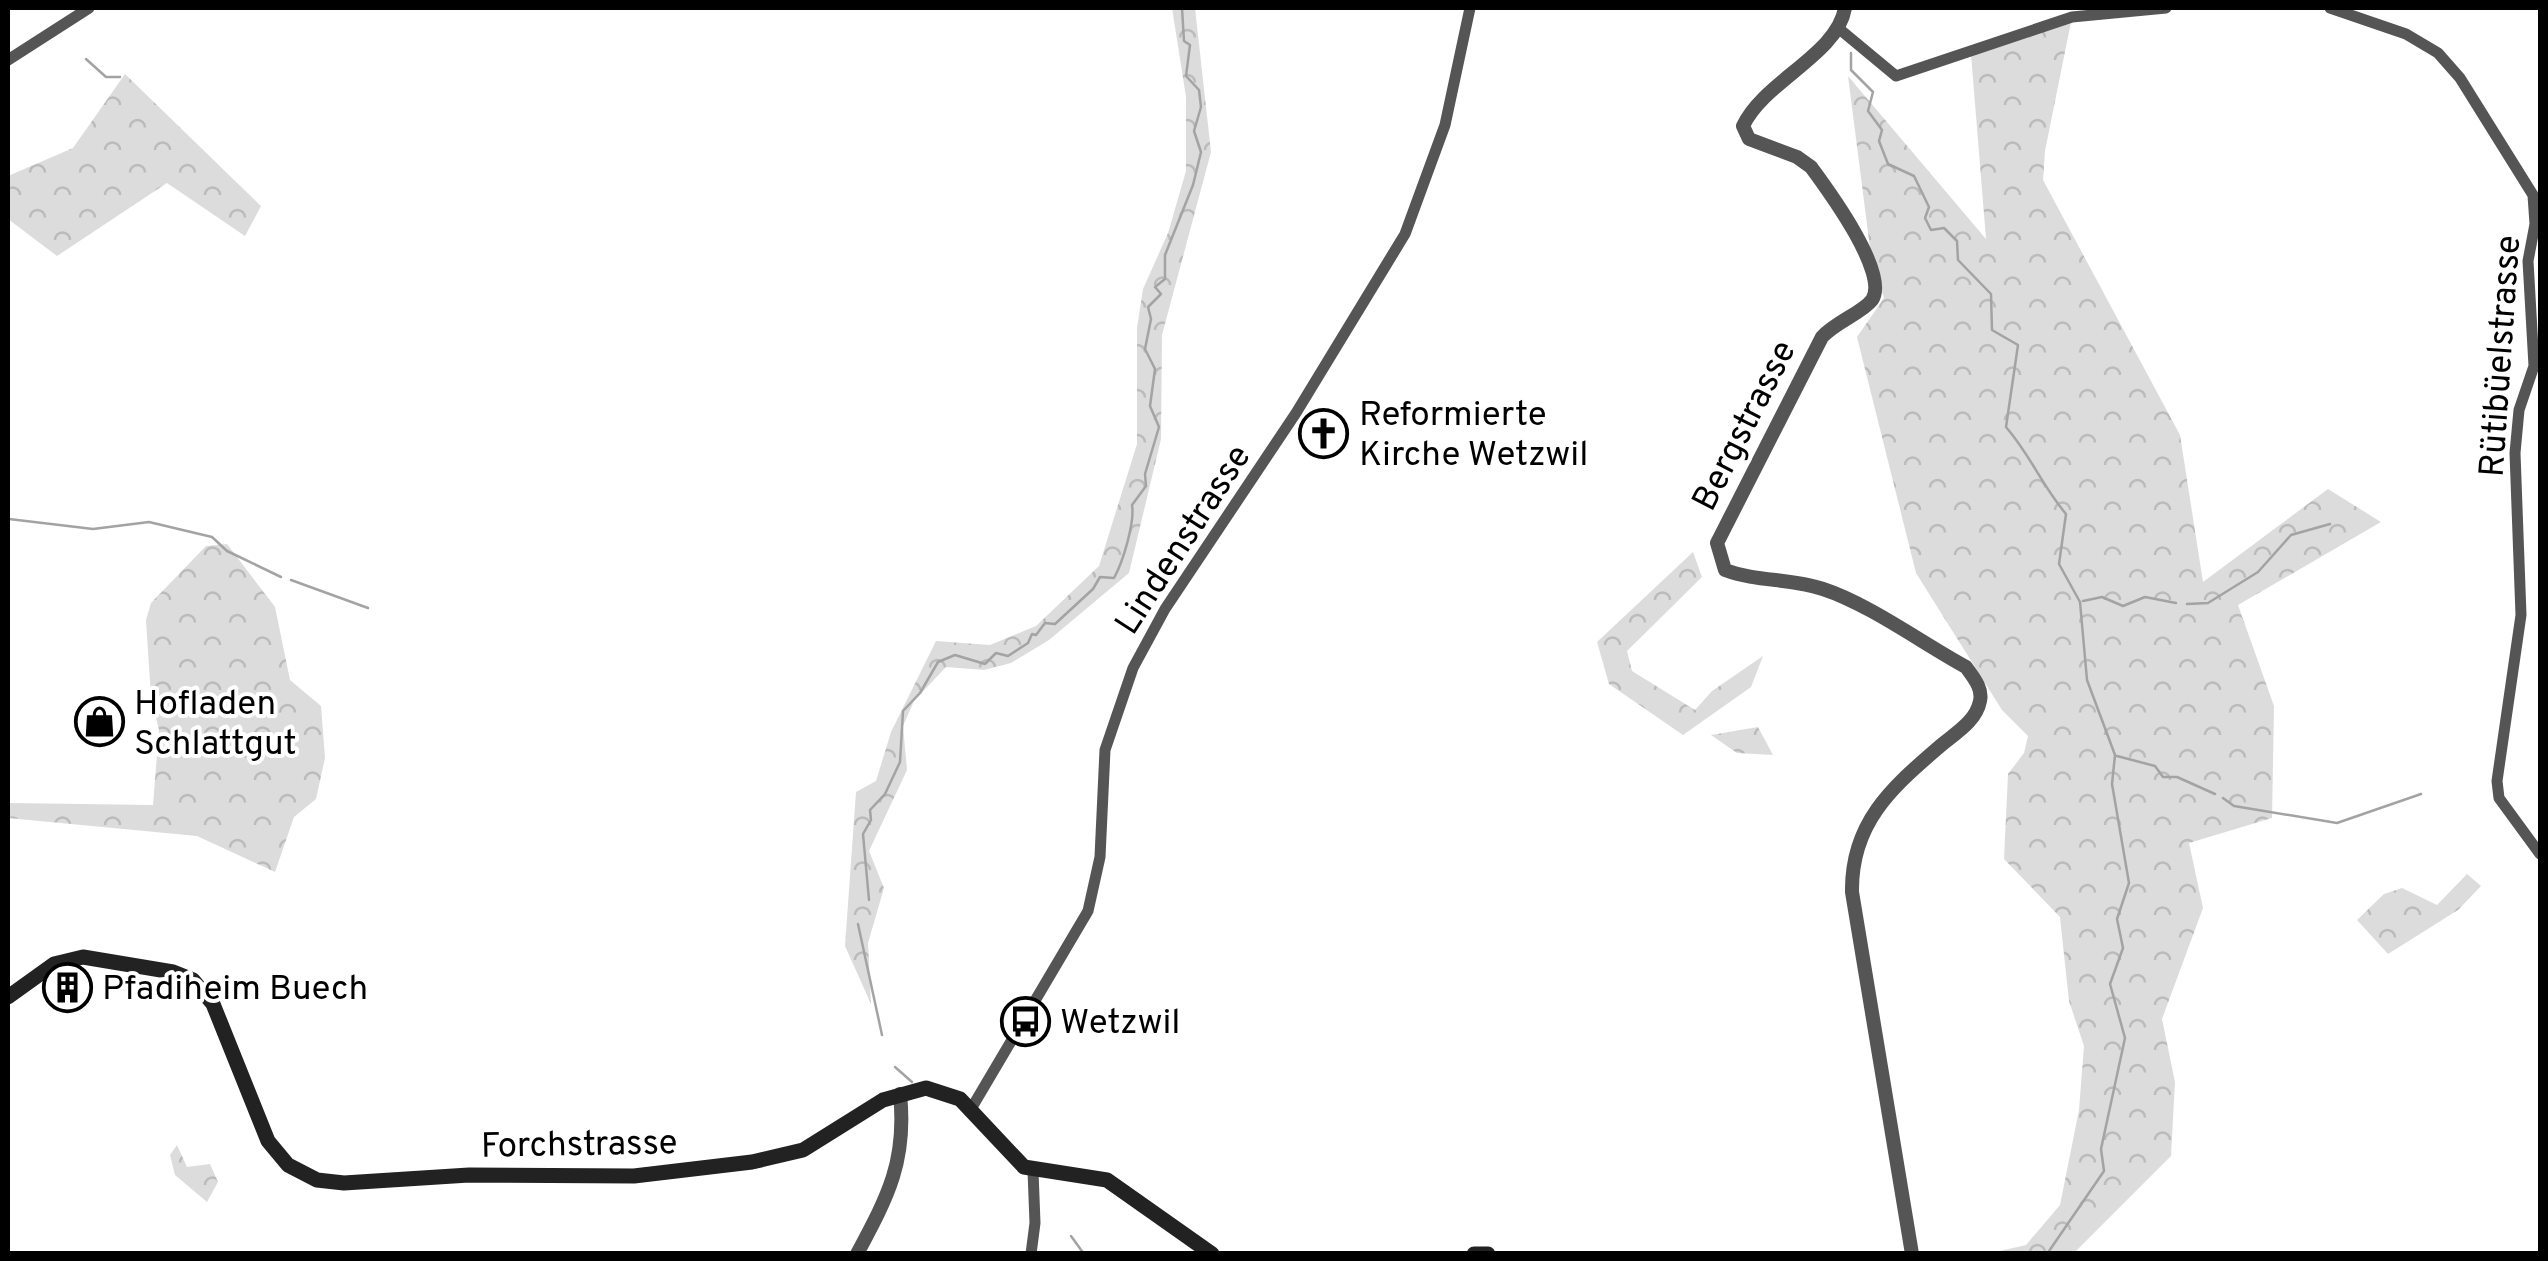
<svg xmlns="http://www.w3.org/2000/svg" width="2548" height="1261" font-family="Overpass,sans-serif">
  <defs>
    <pattern id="forest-crowns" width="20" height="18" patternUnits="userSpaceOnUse" patternTransform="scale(2.5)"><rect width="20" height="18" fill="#dcdcdc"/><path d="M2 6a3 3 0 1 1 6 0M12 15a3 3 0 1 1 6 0" fill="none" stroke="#bbb"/></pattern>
  </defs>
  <rect width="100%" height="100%" fill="#fff"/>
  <g fill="url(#forest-crowns)">
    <polygon points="1172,8 1195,8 1211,152 1162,335 1161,439 1129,573 1049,640 1011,663 984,670 946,667 914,701 903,726 907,770 869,851 884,888 868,943 871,1004 845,946 856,792 876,781 891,732 936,641 990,645 1036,626 1099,566 1137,444 1137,328 1143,289 1168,233 1186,171 1186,97"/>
    <polygon points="2072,17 2045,151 2043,180 2180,435 2203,582 2328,489 2381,522 2238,605 2274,706 2272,818 2189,843 2203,908 2162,1019 2175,1082 2171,1156 2074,1253 1991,1253 2026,1245 2060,1205 2079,1110 2084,1046 2069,1001 2060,917 2004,859 2008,774 2024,753 2028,736 2002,710 1916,573 1857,337 1884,298 1871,256 1848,76 1986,239 1971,54"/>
    <polygon points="125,74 261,206 245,236 167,183 57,256 8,219 8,176 73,148"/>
    <polygon points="227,544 275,607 290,680 321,706 325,758 316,799 294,817 275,872 197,836 8,818 8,803 153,805 159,730 151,697 146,620 151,603 206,546"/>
    <polygon points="1693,552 1702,577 1627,651 1632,671 1695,710 1712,691 1763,656 1751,687 1683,735 1609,684 1597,642"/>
    <polygon points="1758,727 1773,755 1737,753 1711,735"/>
    <polygon points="2467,874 2481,886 2458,910 2388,954 2357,920 2384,894 2402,888 2437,905"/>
    <polygon points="177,1145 187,1167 210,1164 218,1182 207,1202 175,1175 170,1155"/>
  </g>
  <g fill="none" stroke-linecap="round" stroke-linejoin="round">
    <g stroke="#a3a3a3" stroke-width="2.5">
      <path d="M 1851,53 L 1851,70 L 1873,92 L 1868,111 L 1882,130 L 1879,141 L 1888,164 L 1914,176 L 1929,207 L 1925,218 L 1931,230 L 1944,228 L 1957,241 L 1958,260 L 1991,294 L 1992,330 L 2018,345 L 2006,427 C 2031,456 2041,484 2066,514 L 2059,564 L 2080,602 L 2087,680 L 2115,755 L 2112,784 L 2129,883 L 2117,919 L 2123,948 L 2110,984 L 2125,1038 L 2101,1149 L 2104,1171 L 2047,1254"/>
      <polyline points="86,59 106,77 120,77"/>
      <polyline points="9,519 93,529 149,522 212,537 227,551 281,577"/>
      <polyline points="291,580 368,608"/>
      <polyline points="2083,601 2102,597 2123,606 2145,597 2176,603"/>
      <polyline points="2187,604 2208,603 2258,572 2291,535 2330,524"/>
      <polyline points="2117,756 2155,766 2163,777 2177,777 2215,794"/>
      <polyline points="2223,798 2234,806 2337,823 2421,794"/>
      <path d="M 869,900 L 863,834 L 871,820 L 870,810 L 885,794 L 900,762 L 903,711 L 920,693 L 938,662 L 955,655 L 985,664 L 996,653 L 1008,656 L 1028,643 L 1032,634 L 1036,635 L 1045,623 L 1055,624 L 1093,589 L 1100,577 L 1114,578 C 1123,562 1135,522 1132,505 L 1146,486 L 1145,474 L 1159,427 L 1150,406 L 1155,369 L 1145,349 L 1151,319 L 1148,307 L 1161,294 L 1155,287 L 1165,279 L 1165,255 L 1193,185 L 1201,152 L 1194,131 L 1201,107 L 1199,90 L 1186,76 L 1190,45 L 1184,41 L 1182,8"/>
      <polyline points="858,924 882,1035"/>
      <polyline points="895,1067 912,1082"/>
      <polyline points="1071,1236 1084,1254"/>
    </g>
    <g stroke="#555" stroke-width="11">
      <polyline points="2330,8 2406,34 2438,53 2460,78 2533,195 2535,224 2528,261 2534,366 2519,410 2515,453 2521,615 2497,781 2499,798 2540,854"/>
      <polyline points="1837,27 1896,76 2072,17 2166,8"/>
      <polyline points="8,60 89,8"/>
      <polyline points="971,1109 1088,911 1100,857 1105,750 1133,668 1165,609 1296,413 1405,234 1445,125 1470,8"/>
      <polyline points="1031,1254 1035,1223 1033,1171"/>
    </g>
    <g stroke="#555" stroke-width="14">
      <path d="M 1845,8 C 1837,55 1764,81 1743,126 L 1749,139 L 1797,157 L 1811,167 C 1828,190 1890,274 1872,300 C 1862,313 1837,321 1822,337 L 1717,543 L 1725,570 C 1757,582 1790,578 1823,589 C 1869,604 1922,643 1966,667 C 1973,677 1983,688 1980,701 C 1976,722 1954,734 1939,747 C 1890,789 1851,824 1852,892 L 1912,1254"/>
      <path d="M 857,1254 C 888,1196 907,1161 900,1094"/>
    </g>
    <g stroke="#222" stroke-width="15">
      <polyline points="8,997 54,964 83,957 173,972 193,980 213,1004 268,1141 288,1165 317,1180 344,1183 469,1175 634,1176 752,1162 803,1150 883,1100 926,1088 960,1099 1024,1167 1107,1180 1212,1254"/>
      <polyline points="1474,1254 1488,1254"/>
    </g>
  </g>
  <defs>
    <symbol id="church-ring" viewBox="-11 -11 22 22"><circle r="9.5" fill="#fff" stroke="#000" stroke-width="1.5"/><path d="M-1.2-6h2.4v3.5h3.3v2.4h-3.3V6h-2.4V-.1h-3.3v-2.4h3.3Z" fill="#000"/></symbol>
    <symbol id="shop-ring" viewBox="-11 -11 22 22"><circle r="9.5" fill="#fff" stroke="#000" stroke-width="1.5"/><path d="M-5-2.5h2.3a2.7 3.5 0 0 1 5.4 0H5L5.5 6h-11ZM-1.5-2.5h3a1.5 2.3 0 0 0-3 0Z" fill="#000"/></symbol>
    <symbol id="building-ring" viewBox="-11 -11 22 22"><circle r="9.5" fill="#fff" stroke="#000" stroke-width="1.5"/><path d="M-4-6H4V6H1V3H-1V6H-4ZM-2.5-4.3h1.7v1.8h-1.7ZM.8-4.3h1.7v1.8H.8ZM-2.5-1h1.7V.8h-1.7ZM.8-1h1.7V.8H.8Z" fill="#000"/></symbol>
    <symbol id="bus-ring" viewBox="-11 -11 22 22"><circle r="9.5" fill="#fff" stroke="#000" stroke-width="1.5"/><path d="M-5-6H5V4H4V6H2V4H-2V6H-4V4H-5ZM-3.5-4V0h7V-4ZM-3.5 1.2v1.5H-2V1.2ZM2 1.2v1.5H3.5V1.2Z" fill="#000"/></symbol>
  </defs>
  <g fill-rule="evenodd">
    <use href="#church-ring" x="1296" y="406" width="55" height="55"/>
    <use href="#shop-ring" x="72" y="694" width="55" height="55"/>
    <use href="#building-ring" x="40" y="960" width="55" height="55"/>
    <use href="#bus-ring" x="998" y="994" width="55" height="55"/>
  </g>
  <g text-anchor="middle" stroke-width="8" stroke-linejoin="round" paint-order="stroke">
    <g font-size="35" fill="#000" stroke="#fff">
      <text transform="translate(2499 356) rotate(-86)" y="12">Rütibüelstrasse</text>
      <text transform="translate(1743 425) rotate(-63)" y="12">Bergstrasse</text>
      <text transform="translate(1182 539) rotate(-57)" y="12">Lindenstrasse</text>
      <text transform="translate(579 1143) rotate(-1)" y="12">Forchstrasse</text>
    </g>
    <g font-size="35" fill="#000" stroke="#fff" text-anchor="start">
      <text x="1359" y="425">Reformierte<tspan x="1359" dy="40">Kirche Wetzwil</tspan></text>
      <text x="134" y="714">Hofladen<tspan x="134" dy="40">Schlattgut</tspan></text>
      <text x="102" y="999">Pfadiheim Buech</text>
      <text x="1060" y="1033">Wetzwil</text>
    </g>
  </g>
  <rect width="2548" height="1261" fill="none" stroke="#000000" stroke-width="20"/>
</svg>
